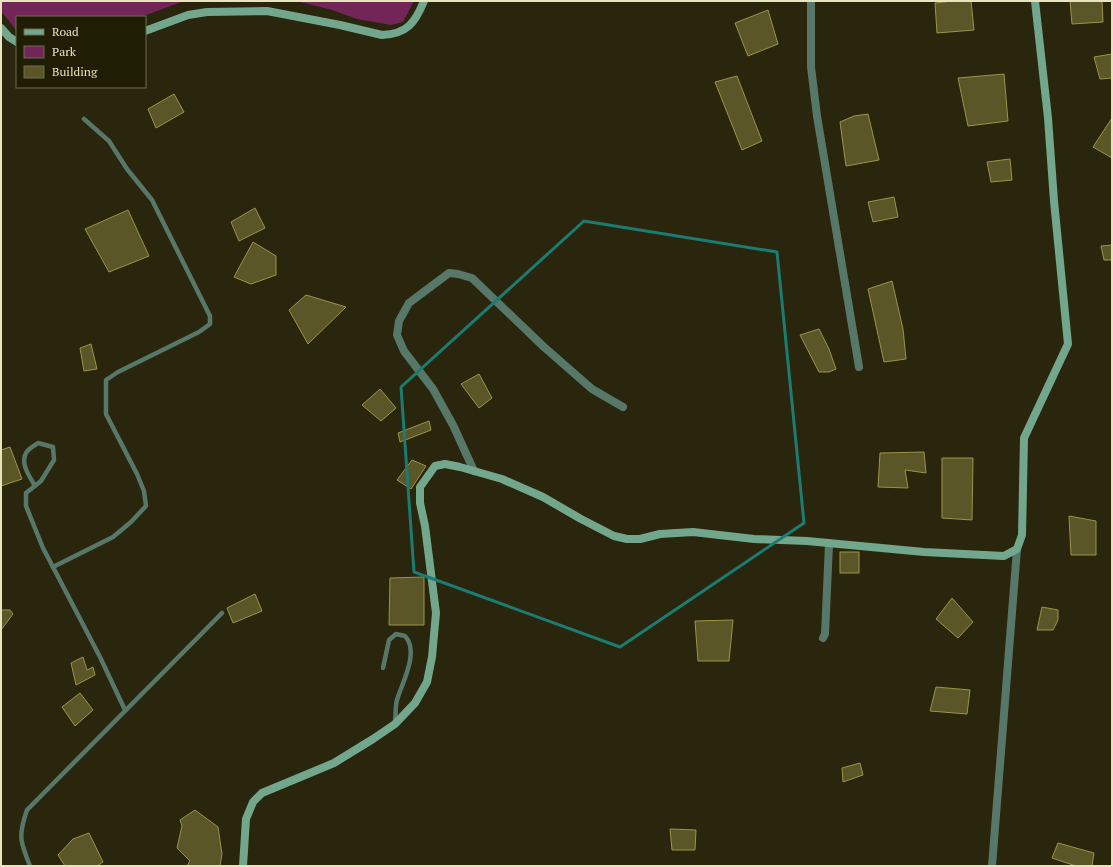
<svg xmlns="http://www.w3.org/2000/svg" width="1113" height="867" font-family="'PT Serif',serif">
  <rect width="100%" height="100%" fill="#29260d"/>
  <g fill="#722658">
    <polygon points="1,1 184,1 141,17 17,17 17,31 1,11"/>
    <polygon points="297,1 414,1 403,22 391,25 357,19 332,10"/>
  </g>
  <g fill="#5a5628" stroke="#9c9446">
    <polygon points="953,1 971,1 974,30 937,33 935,3"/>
    <polygon points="1070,1 1102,1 1103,22 1072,24"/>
    <polygon points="768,10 778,44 748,56 735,23"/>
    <polygon points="1112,54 1112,78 1100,79 1094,57"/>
    <polygon points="1004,74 1008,121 968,126 958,78"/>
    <polygon points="737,76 762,141 742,150 715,82"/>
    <polygon points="174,94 184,112 156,128 148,109"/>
    <polygon points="868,114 879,160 846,166 840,122 854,116"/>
    <polygon points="1112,118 1112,158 1093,147"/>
    <polygon points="1010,159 1012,180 991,182 987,162"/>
    <polygon points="894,197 898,217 873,222 868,202"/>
    <polygon points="255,208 265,228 239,241 231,222"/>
    <polygon points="128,210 149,256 109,272 85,229"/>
    <polygon points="253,242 276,256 276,275 251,284 234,277"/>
    <polygon points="1112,245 1112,260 1104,260 1101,246"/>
    <polygon points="892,281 903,329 906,359 884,362 868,289"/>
    <polygon points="306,295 346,307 308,344 289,310"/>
    <polygon points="819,329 829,349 836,369 829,372 819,372 800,335"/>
    <polygon points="91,344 97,369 84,371 80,348"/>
    <polygon points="479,374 492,398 479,408 461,384"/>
    <polygon points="380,389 396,408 381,421 362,405"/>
    <polygon points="429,421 431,430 400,442 398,433"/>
    <polygon points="10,447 22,479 1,486 1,450"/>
    <polygon points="924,452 926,473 905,470 908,488 878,487 880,453"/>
    <polygon points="942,458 973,458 972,520 942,518"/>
    <polygon points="412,460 426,466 411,489 397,480"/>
    <polygon points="1069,516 1096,521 1096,555 1071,555"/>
    <rect x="840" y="552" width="19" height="21"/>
    <polygon points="424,577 424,625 389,625 390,578"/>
    <polygon points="255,594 262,611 233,623 227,608"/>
    <polygon points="952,598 973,622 958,638 936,619"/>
    <polygon points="1042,607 1058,610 1058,620 1053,630 1037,630"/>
    <polygon points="1,610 10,610 13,614 1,630"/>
    <polygon points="733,620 729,661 698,661 695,621"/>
    <polygon points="83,657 87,670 93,667 95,675 76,685 71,663"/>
    <polygon points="936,687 970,690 967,714 930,711"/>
    <polygon points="80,693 93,710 75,726 62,707"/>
    <polygon points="860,763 863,775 843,782 842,768"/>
    <polygon points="195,810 218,827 222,854 220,866 187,866 190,861 177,848 182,826 180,820"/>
    <polygon points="670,829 696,830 695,850 672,850"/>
    <polygon points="89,833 103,862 97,866 65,866 58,855 73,839"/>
    <polygon points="1058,843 1094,853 1092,866 1076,866 1052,858"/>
  </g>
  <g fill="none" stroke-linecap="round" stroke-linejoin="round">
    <g stroke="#577868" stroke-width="4.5">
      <path d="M 35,486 C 30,477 20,464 26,453 C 28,449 34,446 38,443 L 53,447 L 54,460 L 41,481 L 26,493 L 26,506 L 43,548 L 100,657 L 125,710"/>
      <polyline points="53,567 113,537 131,522 146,506 144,491 137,474 106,414 106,380 118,372 199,332 210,324 210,316 152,200 127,169 109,141 84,119"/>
      <path d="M 383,668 L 389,640 L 396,634 L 405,636 C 420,651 402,683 397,700 C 395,707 396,715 395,722"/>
      <path d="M 30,866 C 20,841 18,836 27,810 L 222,613"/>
    </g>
    <g stroke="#577868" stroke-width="8">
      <polyline points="811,1 811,67 817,116 859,367"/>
      <polyline points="474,471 453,425 433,389 404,351 397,335 399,321 409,303 449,273 458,274 472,278 544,347 592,389 623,407"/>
      <polyline points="823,638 825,634 829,544"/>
      <polyline points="992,866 1017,549"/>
    </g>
    <g stroke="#72a78e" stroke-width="8">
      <polyline points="1,28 9,37 17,42"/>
      <path d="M 145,31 L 188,15 L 207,12 L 267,11 L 340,25 L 382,35 C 407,34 415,23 424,1"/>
      <polyline points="243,866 246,819 253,802 262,793 334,763 373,739 395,724 415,703 427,682 432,657 436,613 425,526 420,503 420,487 435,466 445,464 460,467 502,479 543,497 581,519 614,536 627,539 640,539 660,534 693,532 754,539 807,541 924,552 1004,556 1017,549 1022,535 1024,438 1068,344 1054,201 1048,118 1035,1"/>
    </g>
  </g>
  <path fill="none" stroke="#1a7c72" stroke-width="3" stroke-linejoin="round" d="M 584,221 L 777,252 L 804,523 L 620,647 L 414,572 L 401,387 Z"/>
  <rect width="1113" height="867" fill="none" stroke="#e7e4be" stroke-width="4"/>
  <rect x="16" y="16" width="130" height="72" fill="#1f1d04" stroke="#6f6d4e"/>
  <rect x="24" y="29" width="20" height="6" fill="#72a78e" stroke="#6f6d4e"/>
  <text x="52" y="36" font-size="12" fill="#e7e4be">Road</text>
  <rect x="24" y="46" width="20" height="12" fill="#722658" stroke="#6f6d4e"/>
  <text x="52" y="56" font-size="12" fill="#e7e4be">Park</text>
  <rect x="24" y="66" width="20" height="12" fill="#5a5628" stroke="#6f6d4e"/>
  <text x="52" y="76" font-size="12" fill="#e7e4be">Building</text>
</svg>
